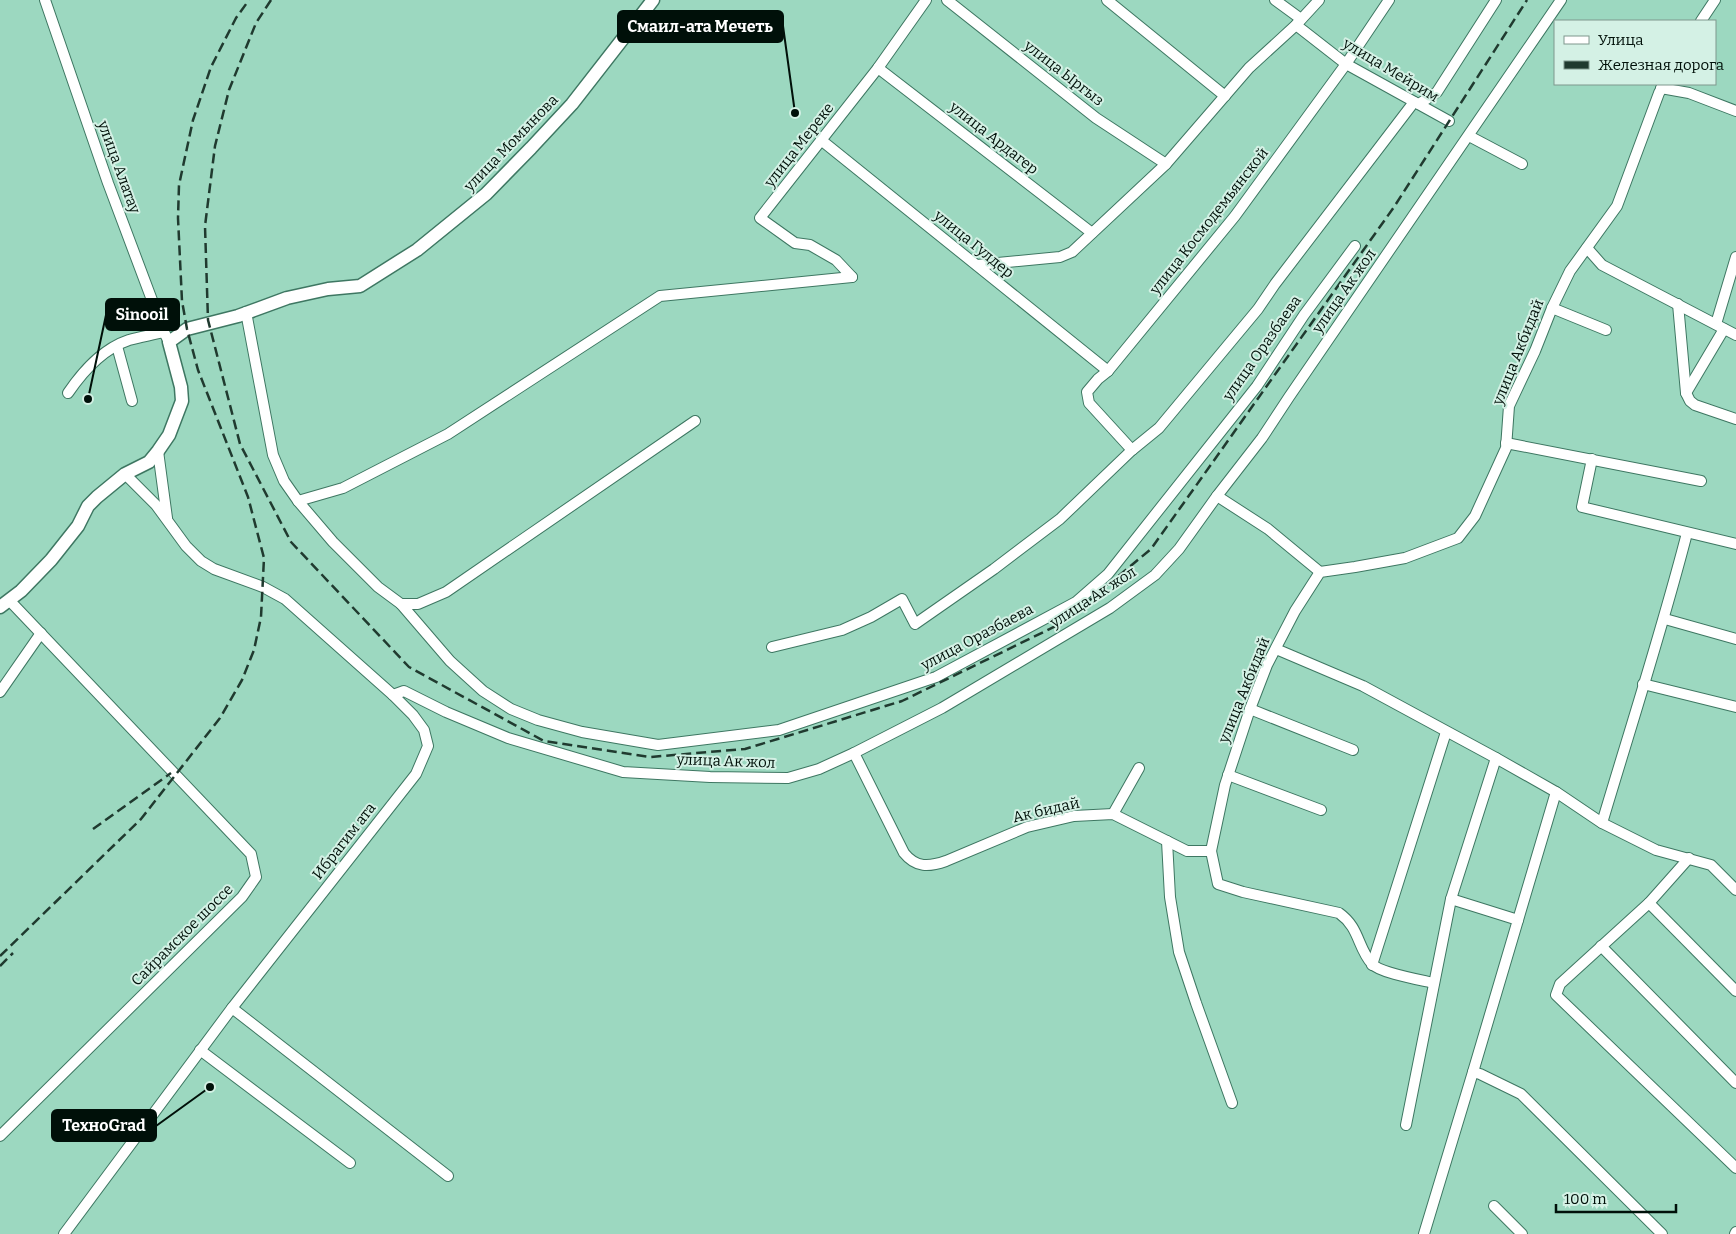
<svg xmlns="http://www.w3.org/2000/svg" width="1736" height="1234" font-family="Bitter,serif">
  <rect width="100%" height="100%" fill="#9cd8c0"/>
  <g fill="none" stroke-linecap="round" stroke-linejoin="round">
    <defs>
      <g id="minor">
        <polyline points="45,0 108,183 164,332 169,342"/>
        <polyline points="947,0 1096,118 1166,164"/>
        <polyline points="1107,0 1225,96"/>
        <polyline points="1275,0 1301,19"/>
        <polyline points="1701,21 1715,0"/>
        <polyline points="1296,25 1346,64 1449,121"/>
        <polyline points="878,68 1092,233"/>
        <polyline points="1661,88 1689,93 1736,111"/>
        <polyline points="1419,104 1437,92 1496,0"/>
        <polyline points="1469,136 1522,164"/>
        <polyline points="821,140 1108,371"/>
        <polyline points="1587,248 1602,265 1736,335"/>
        <polyline points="977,265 1060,257 1072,252 1166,164 1249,68 1296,25 1319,0"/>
        <polyline points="852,277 836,260 810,245 795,243 760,218 878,68 926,0"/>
        <polyline points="1678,304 1686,393 1690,401 1695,405 1736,419"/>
        <polyline points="1552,308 1606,330"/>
        <polyline points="246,312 273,455 284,481 298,501 333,542 378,587 401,604 418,604 446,592 695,421"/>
        <polyline points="1716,324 1736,257"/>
        <polyline points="117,346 132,401"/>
        <path d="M 68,393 C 83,371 102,349 129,340 C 140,337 152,335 164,332"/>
        <polyline points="1686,393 1724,329"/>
        <polyline points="1506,443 1701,481"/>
        <polyline points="1132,450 1089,403 1087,392 1098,379 1108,371 1235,216 1346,64 1389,0"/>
        <polyline points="158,451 167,518"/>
        <polyline points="1592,459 1582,507 1736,544"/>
        <polyline points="1217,496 1268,529 1320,572"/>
        <polyline points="298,501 343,488 448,434 660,296 852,277"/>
        <polyline points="401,604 450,661 483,691 511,709 538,720 582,732 658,745 779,730 936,677 1076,602 1108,574 1257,386 1304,315 1355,246"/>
        <polyline points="1665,619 1736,639"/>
        <polyline points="772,647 842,630 871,617 902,599 915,624 994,569 1060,519 1132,450 1159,428 1258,309 1275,284 1414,102"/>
        <polyline points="1276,649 1363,686 1496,758 1556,792 1602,823 1656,850 1711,865 1736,890"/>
        <polyline points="1643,684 1736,707"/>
        <polyline points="0,692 41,633"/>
        <polyline points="393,695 404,691 446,712 508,738 623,772 710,777 788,778 819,769 854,753 942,708 1110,608 1155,575 1179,549 1217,496 1262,438 1289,397 1561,0"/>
        <polyline points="1250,709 1353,750"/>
        <path d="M 854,753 L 904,853 C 916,868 929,867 946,861 L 1027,827 L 1074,816 L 1113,814 L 1187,851 L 1211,851 L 1225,785 L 1250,709 L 1267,665 L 1295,611 L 1320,572 L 1355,567 L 1405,558 L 1458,538 L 1475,516 L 1506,448 L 1509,406 L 1535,351 L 1552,308 L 1570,271 L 1617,206 L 1659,93 L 1664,84"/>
        <polyline points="1228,775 1321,810"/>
        <polyline points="1113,814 1139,768"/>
        <path d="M 1602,823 C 1631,726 1662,630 1687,533"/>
        <polyline points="1167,841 1170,897 1179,952 1196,1003 1232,1103"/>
        <path d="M 1211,851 L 1218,884 L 1243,892 L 1339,913 C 1360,928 1357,947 1372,964 C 1380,973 1421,980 1434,983"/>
        <polyline points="1689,858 1649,903 1560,984 1556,995 1736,1168"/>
        <polyline points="1451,899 1518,920 1473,1072 1480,1074 1521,1094 1662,1234"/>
        <polyline points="1649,903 1736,991"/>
        <polyline points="1518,920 1556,792"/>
        <polyline points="1601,946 1736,1083"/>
        <polyline points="1372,965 1446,732"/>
        <polyline points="232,1008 448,1176"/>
        <polyline points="200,1050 350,1163"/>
        <polyline points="1406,1125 1451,899 1496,758"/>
        <polyline points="0,1136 242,897 256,877 251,854 9,600"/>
        <polyline points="1494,1206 1522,1234"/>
        <polyline points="64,1234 232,1008 416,774 428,746 424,730 413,715 393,695 285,599 263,587 214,569 201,561 186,546 156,505 125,474"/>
        <polyline points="1424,1234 1473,1072"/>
        <polyline points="1735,1234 1736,1232"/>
      </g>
      <polyline id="major" points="0,607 21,591 51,560 78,526 88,506 97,497 125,474 149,462 158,451 169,435 182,401 181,387 169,342 187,329 238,316 287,298 328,289 360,286 417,250 486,194 531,148 572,104 653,0"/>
    </defs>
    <use href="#minor" stroke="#3e7762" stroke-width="12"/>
    <use href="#major" stroke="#3e7762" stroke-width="15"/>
    <use href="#minor" stroke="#fff" stroke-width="10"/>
    <use href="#major" stroke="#fff" stroke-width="12"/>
    <g stroke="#203a2f" stroke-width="2.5" stroke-dasharray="10 5" stroke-linecap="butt">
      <polyline points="271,0 256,23 229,90 215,146 205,226 208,320 240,444 291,542 409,667 544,741 650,757 745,749 902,701 1062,623 1151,549 1394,207 1527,0"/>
      <polyline points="93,829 171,773"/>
      <polyline points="0,956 141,819 220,718 242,680 254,650 261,617 264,558 248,497 198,370 187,329 182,301 178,218 179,185 193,120 211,67 236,18 249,0"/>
      <polyline points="0,966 13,953"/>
    </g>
  </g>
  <g text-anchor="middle" stroke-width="4" stroke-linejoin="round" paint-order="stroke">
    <g font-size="15" fill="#001009" stroke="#d4f1e5">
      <text transform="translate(1391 70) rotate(31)" y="5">улица Мейрим</text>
      <text transform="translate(1064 73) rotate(38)" y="5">улица Ыргыз</text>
      <text transform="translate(994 138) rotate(38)" y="5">улица Ардагер</text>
      <text transform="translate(511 143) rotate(-46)" y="5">улица Момынова</text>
      <text transform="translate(799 145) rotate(-52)" y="5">улица Мереке</text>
      <text transform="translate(119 167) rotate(70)" y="5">улица Алатау</text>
      <text transform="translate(1209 221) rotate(-52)" y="5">улица Космодемьянской</text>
      <text transform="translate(974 244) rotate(39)" y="5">улица Гулдер</text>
      <text transform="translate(1344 291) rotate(-55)" y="5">улица Ак жол</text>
      <text transform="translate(1262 348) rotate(-55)" y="5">улица Оразбаева</text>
      <text transform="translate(1518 352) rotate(-68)" y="5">улица Акбидай</text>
      <text transform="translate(1093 597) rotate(-33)" y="5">улица Ак жол</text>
      <text transform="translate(977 637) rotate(-28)" y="5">улица Оразбаева</text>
      <text transform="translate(1244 690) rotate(-68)" y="5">улица Акбидай</text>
      <text transform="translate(726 761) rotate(2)" y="5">улица Ак жол</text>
      <text transform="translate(1046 810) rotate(-13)" y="5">Ак бидай</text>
      <text transform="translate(344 841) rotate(-52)" y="5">Ибрагим ата</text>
      <text transform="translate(182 935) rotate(-45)" y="5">Сайрамское шоссе</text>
    </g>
  </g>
  <path fill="none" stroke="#001009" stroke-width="2" d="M795 113L783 26M88 399L106 315M210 1087L156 1126"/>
  <g fill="#001009" stroke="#d4f1e5" stroke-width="2">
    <circle cx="795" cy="113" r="5"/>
    <circle cx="88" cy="399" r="5"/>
    <circle cx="210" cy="1087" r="5"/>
  </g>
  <g fill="#001009" stroke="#001009" stroke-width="2">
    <rect x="618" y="11" width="165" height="31" rx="5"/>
    <rect x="106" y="299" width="73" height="31" rx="5"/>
    <rect x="52" y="1110" width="104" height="31" rx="5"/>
  </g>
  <g font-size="16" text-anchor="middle" font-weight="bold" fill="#fff">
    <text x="700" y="32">Смаил-ата Мечеть</text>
    <text x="142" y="320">Sinooil</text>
    <text x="104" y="1131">ТехноGrad</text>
  </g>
  <rect x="1554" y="20" width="162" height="65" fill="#d4f1e5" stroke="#7f978d"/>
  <rect x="1564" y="36" width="25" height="8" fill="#ffffff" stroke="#7f978d"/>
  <text x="1598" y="45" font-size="15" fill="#001009">Улица</text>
  <rect x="1564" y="61" width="25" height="8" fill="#203a2f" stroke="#7f978d"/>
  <text x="1598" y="70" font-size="15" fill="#001009">Железная дорога</text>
  <path d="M1556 1204v8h120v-8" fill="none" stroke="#001009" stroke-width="2.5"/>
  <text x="1564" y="1204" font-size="15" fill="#001009" stroke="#d4f1e5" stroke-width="4" paint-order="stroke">100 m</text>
</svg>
